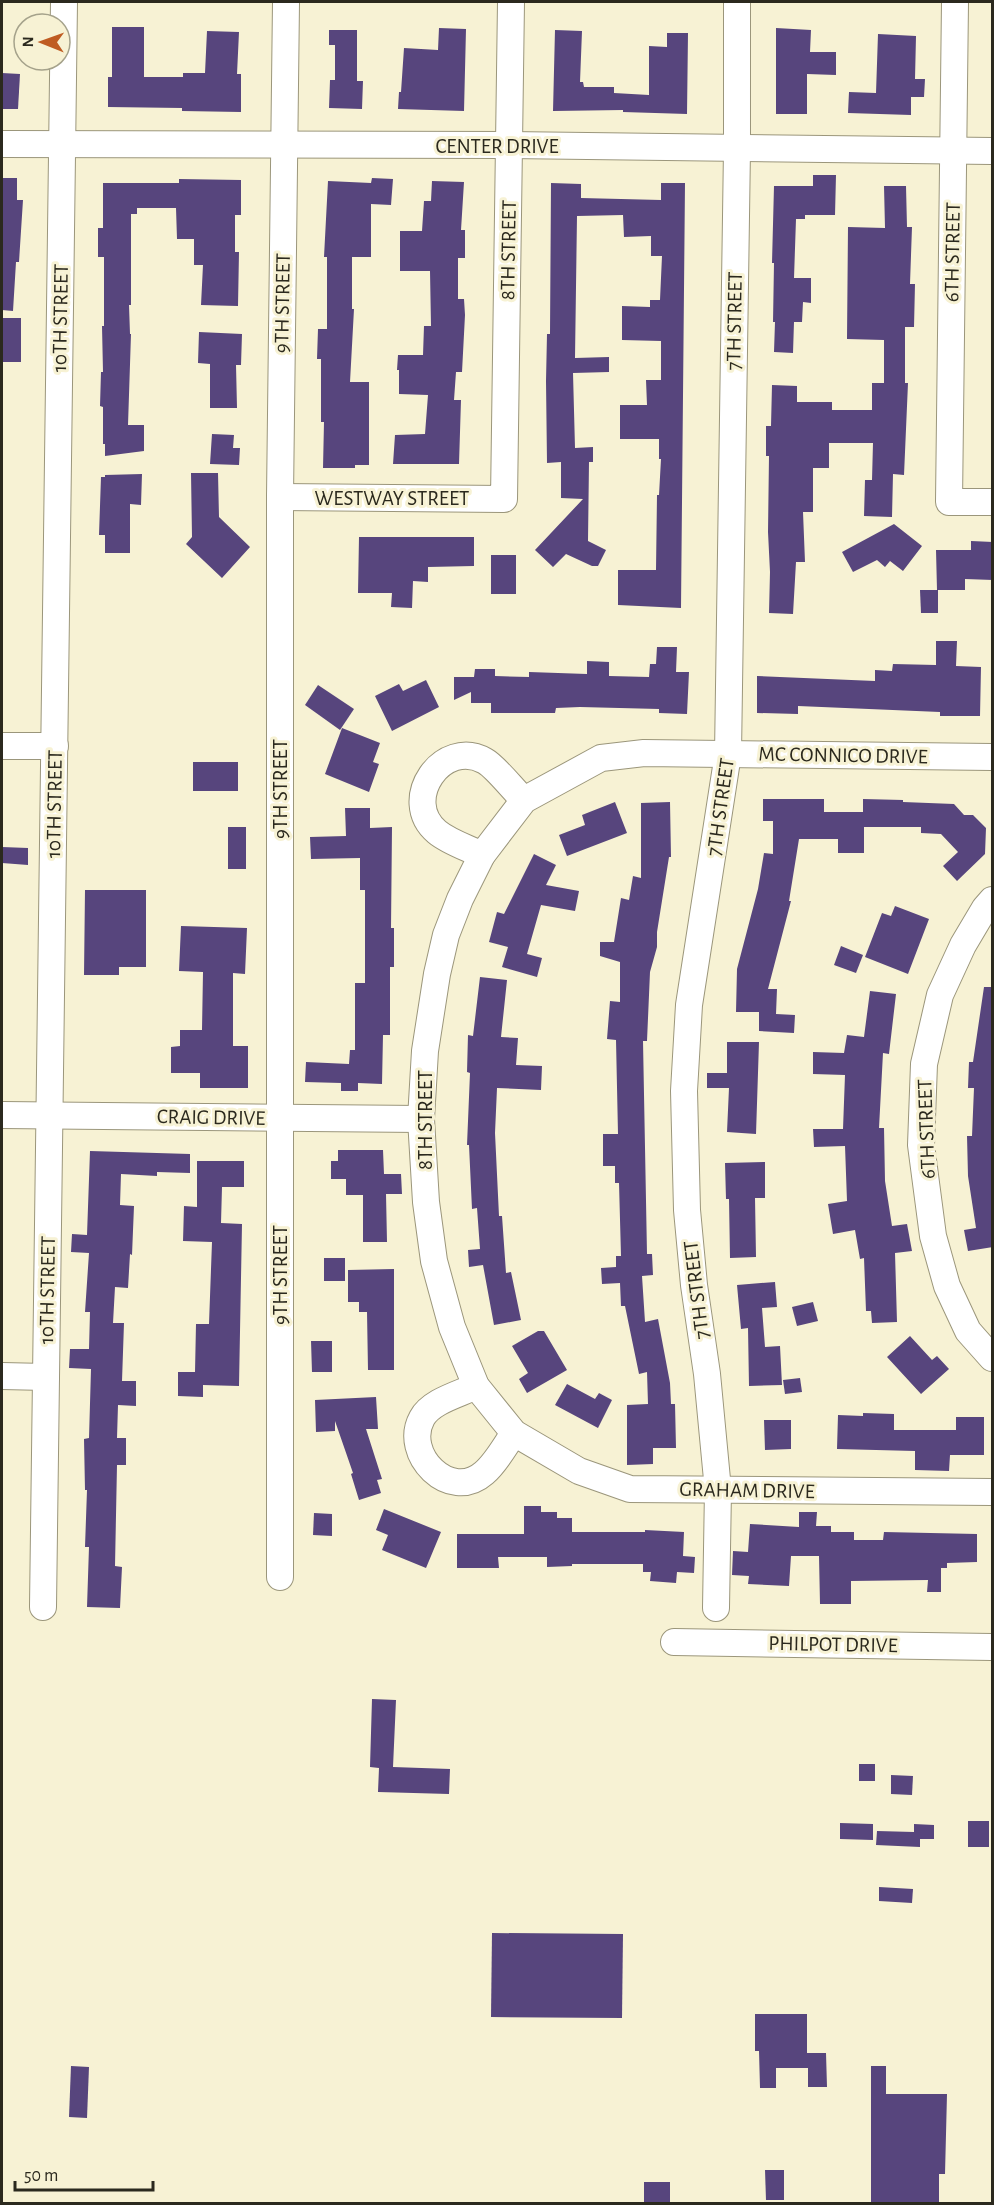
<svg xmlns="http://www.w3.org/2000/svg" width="994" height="2205" font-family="'Alegreya Sans',sans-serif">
  <rect width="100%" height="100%" fill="#f7f2d4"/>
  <g fill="#57457d">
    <polygon points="112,27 144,27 144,77 183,77 183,73 205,73 207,31 239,32 237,74 241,74 241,112 182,111 182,108 108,107 108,77 112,77"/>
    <polygon points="439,28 466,29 464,111 398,109 399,92 401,92 404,48 438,50"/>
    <polygon points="776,28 811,30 810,52 836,52 836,75 807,74 807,114 776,114"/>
    <polygon points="329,30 357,30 357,81 363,81 362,109 329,108 330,80 335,80 335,45 329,45"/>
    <polygon points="555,30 582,31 580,82 583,82 584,87 614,87 614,93 649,95 649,46 667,47 667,33 688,33 687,114 623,112 623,110 553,111"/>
    <polygon points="878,34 916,36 915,79 925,79 924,97 911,97 911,115 848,113 849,92 876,93"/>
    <polygon points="2,73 20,74 18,109 2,109"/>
    <polygon points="813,175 836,175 835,215 805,215 805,219 796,219 794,278 811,278 811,303 803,302 802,322 794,322 793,353 774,352 775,322 773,322 774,263 772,263 774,186 813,186"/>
    <polygon points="2,178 17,178 17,200 23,200 19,262 16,262 13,311 2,310"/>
    <polygon points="372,178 393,179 391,205 371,204 371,257 352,257 352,309 354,309 350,382 369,382 369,465 355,465 355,468 323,468 324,422 321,422 321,359 317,359 318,329 327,329 327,257 324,257 328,181 371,183"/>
    <polygon points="179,179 241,180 241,215 235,215 235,252 239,252 238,306 201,305 203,265 194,265 194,239 177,239 176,208 137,208 137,214 131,214 131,305 129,305 130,334 131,334 128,425 144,425 144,451 105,456 105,444 103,444 103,407 100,406 101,372 103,372 102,326 104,326 104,257 98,257 98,228 103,228 103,183 179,183"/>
    <polygon points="432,181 464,182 461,230 465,230 465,258 458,258 458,299 464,299 465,315 462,372 456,372 454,400 461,400 459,464 393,464 395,435 425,434 428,395 399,394 399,370 397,370 398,355 423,355 424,326 431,326 430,271 400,271 400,231 422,231 424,201 431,201"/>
    <polygon points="551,183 581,184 581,198 661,200 661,183 685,183 681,608 618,605 618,570 656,570 657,495 659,495 661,459 659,459 659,439 620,439 620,405 647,405 646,380 661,380 661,341 622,340 622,306 650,307 650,300 660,300 662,256 651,256 651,236 624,237 623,215 577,216 575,358 609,357 609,372 573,373 575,448 593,447 593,462 589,462 588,541 606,550 598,566 592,566 566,554 553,567 535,550 583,499 561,498 561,462 547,463 546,381 547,334 550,334"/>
    <polygon points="884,186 906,186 907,227 912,227 910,284 915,284 914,327 905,327 905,383 908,383 904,475 893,474 892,517 864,516 865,480 872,480 873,443 829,443 829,468 813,468 813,512 803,512 805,562 796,562 793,614 769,613 770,572 768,532 769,456 766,456 766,426 771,426 772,385 797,386 797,402 832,402 832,410 872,410 872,383 884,383 884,340 847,339 848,227 885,228"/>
    <rect x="2" y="318" width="19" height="44"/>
    <polygon points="199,332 242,334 241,365 236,365 237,408 210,408 210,364 198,363"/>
    <polygon points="212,434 234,435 233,448 240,448 239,465 210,464"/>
    <polygon points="191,473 218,473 219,517 250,547 222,578 186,544 192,537"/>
    <polygon points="142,474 141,505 130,504 130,553 105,553 105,535 99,535 101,477 105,477 105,475"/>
    <polygon points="894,524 922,546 903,571 890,561 885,567 877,560 853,572 842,552"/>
    <polygon points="359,537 474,537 474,566 428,567 428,582 413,581 412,608 391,607 392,593 358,593"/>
    <polygon points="971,541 993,542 993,580 965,579 965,590 937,590 936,550 971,550"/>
    <rect x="491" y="555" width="25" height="39"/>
    <polygon points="920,590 938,590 938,613 921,613"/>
    <polygon points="936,641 957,641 956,666 981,667 980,716 940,716 940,712 798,706 798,714 757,713 757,676 875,681 875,670 892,671 893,664 936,665"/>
    <polygon points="657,647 677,647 676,672 689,672 687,714 659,713 659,709 580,707 556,708 555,713 491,713 491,703 471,703 471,692 454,700 454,677 474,677 475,669 495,669 495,676 529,677 529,672 587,674 587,661 609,662 609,676 649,677 650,664 656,664"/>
    <polygon points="426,680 439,707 392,731 375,696 399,684 403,691"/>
    <polygon points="318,685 354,709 340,730 305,705"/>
    <polygon points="342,728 380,743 373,762 379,764 369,792 325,774"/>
    <rect x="193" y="762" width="45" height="29"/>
    <polygon points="763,799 824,799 824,812 863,812 863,799 903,800 903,802 954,804 964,815 973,815 986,828 985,854 957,881 943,866 958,852 941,834 921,833 921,827 864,827 864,853 838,853 838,839 799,839 789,901 791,901 768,989 777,989 776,1014 795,1015 794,1033 759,1031 759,1012 736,1012 737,969 758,889 764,853 773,854 773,821 763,821"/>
    <polygon points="615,802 627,833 567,856 559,835 585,825 582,815"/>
    <polygon points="670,802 671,857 669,857 657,932 657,947 650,972 647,1041 643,1041 647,1254 652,1254 653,1275 642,1276 645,1322 658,1319 670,1383 671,1404 675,1404 676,1448 653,1448 653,1464 627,1465 627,1405 648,1404 647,1372 639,1374 625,1306 621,1306 620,1283 602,1284 601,1268 616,1267 616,1256 621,1256 619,1183 615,1183 615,1166 603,1166 603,1134 618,1134 616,1040 607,1039 610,1001 620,1002 620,962 600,956 600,942 614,942 621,898 629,900 633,876 641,878 641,803"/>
    <polygon points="345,808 370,808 370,828 392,827 391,928 394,928 394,967 390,967 390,1035 383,1035 382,1084 358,1083 358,1091 341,1091 341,1083 305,1082 306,1062 349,1064 350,1050 355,1050 355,983 365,983 365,890 360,890 360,858 311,859 310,837 346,836"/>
    <rect x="228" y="827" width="18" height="42"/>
    <polygon points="2,847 28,848 28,865 2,863"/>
    <polygon points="534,854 556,865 546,885 579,891 575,911 541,905 527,954 542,958 537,977 502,967 508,947 489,942 497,912 504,914"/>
    <polygon points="85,890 146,890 146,967 119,967 119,975 84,975"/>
    <polygon points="895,906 929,919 908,974 865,957 882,913 891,916"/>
    <polygon points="181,926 247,928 245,974 233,973 233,1046 248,1046 248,1088 200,1088 200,1073 171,1073 171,1047 180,1046 180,1030 202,1030 203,972 179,971"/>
    <polygon points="841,946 863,955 856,973 834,965"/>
    <polygon points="480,977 507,980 501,1037 518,1038 516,1065 542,1066 541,1090 497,1088 495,1133 499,1216 502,1216 506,1273 511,1272 521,1320 494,1325 483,1265 469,1267 468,1250 480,1249 477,1208 472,1209 469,1145 467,1145 470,1073 467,1072 468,1035 473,1036"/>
    <polygon points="984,987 993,987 993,1247 968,1251 964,1230 976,1228 968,1176 967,1136 972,1136 974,1088 968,1088 969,1062 973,1062"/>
    <polygon points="870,991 896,994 889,1054 883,1053 879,1128 884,1128 885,1181 892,1226 907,1224 912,1251 895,1253 897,1322 872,1323 871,1311 866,1311 864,1258 860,1259 855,1230 833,1234 828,1204 847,1201 845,1146 814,1147 813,1129 843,1129 845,1075 813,1074 813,1052 844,1053 847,1035 864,1037"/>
    <polygon points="727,1042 759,1042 756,1134 727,1132 729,1088 707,1088 707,1073 727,1073"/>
    <polygon points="338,1150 383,1150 384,1174 401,1174 402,1194 386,1194 387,1242 363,1242 363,1195 346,1195 346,1179 331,1179 331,1161 338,1161"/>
    <polygon points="90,1151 190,1154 190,1173 157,1172 157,1176 121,1174 120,1205 134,1206 132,1255 130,1254 128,1288 115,1287 113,1323 124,1323 122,1381 136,1381 136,1406 118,1405 117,1438 126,1438 126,1465 117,1465 115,1566 122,1567 120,1608 87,1607 89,1547 85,1547 87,1490 85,1490 84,1439 89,1438 91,1369 69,1368 70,1349 89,1349 90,1312 85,1312 89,1253 71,1252 72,1234 87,1235"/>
    <polygon points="197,1161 244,1161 244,1187 222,1187 221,1223 242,1224 239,1386 203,1385 203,1397 178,1396 178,1372 195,1372 196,1324 209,1324 212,1242 183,1241 184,1206 197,1207"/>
    <polygon points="765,1162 765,1198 755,1198 756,1257 730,1258 729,1199 726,1199 725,1163"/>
    <rect x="324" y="1258" width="21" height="23"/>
    <polygon points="394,1269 394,1370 368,1370 367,1312 359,1312 359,1302 348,1302 348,1270"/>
    <polygon points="775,1282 777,1307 762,1308 765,1347 780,1346 782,1385 749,1386 748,1328 741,1329 737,1285"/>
    <polygon points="813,1302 818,1321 797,1326 792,1307"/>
    <polygon points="538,1331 544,1331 567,1370 527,1393 519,1379 528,1373 512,1346"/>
    <polygon points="910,1336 932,1360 937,1356 949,1369 921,1394 887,1357"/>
    <polygon points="311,1341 332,1341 332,1372 312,1372"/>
    <polygon points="800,1378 802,1392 785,1394 783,1380"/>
    <polygon points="567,1384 595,1399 599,1393 612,1400 598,1428 555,1405"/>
    <polygon points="376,1397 378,1429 366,1429 382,1479 377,1480 381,1493 359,1500 351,1474 353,1473 335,1421 335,1431 316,1432 315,1400"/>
    <polygon points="863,1413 894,1414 894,1430 956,1430 956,1417 984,1417 984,1455 950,1455 949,1471 915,1470 915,1451 837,1449 838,1415 863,1416"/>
    <polygon points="764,1420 791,1420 791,1449 765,1450"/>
    <polygon points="524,1506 541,1506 541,1512 557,1512 557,1518 572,1518 572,1532 645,1532 645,1530 684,1532 683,1556 695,1557 694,1573 677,1572 676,1583 650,1581 651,1572 643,1572 643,1564 572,1564 572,1566 547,1567 547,1557 498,1557 499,1568 457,1568 457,1534 524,1534"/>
    <polygon points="384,1509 441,1532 426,1568 382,1550 388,1535 376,1530"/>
    <polygon points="799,1512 817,1512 816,1526 831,1526 831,1532 854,1532 854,1540 883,1540 884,1532 977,1534 977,1562 947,1563 947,1568 941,1568 941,1592 927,1592 928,1580 851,1581 851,1604 820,1604 819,1556 791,1556 789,1586 748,1584 749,1576 732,1575 733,1551 748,1552 750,1524 799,1527"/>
    <polygon points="314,1513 332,1514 332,1536 313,1535"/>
    <polygon points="372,1699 396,1700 393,1767 450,1769 449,1794 378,1792 379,1768 370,1767"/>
    <rect x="859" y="1764" width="16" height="17"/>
    <polygon points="891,1775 913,1776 912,1795 891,1794"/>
    <rect x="968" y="1821" width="21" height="26"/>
    <polygon points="840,1823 873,1824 873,1840 840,1839"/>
    <polygon points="914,1824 934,1825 934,1839 920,1839 920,1847 876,1845 877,1831 914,1832"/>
    <polygon points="879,1887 913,1889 912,1903 879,1901"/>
    <polygon points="492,1933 623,1934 622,2018 491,2017"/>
    <polygon points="755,2014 807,2014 807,2053 826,2053 827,2087 808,2087 808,2068 776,2068 776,2088 760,2088 759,2051 755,2051"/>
    <polygon points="71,2066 89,2067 87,2118 69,2117"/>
    <polygon points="871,2066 886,2066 886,2094 947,2094 945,2174 939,2174 939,2204 871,2204"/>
    <polygon points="765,2170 784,2170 784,2200 766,2200"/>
    <rect x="644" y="2182" width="26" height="22"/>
  </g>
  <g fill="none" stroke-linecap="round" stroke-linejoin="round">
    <defs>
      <g id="minor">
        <polyline points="955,2 949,502 992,502"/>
        <polyline points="2,144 509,145 992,151"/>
        <polyline points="280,497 504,499 511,2"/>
        <polyline points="2,746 55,746"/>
        <polyline points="992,757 644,753 601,758 524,800 482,855 460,899 446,935 437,974 425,1051 421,1119 426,1202 434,1261 452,1327 476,1386 514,1433 579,1471 630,1489 992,1492"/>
        <path d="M 482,855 C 468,848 449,842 437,832 C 399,800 443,737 485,761 C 496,767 514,791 524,800"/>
        <polyline points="992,900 985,908 963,945 940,995 924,1064 921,1145 933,1236 947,1286 968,1331 992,1358"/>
        <polyline points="2,1115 421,1119"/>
        <polyline points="2,1376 46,1377"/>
        <path d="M 476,1386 C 460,1394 431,1401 422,1418 C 402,1454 450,1503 484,1473 C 496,1463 505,1446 514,1433"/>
        <polyline points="280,1577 280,497 286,2"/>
        <polyline points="43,1607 64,2"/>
        <polyline points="716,1608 718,1490 707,1374 694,1285 687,1210 684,1091 689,1005 728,754 737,149 737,2"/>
        <polyline points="674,1642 992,1647"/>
      </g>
    </defs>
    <use href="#minor" stroke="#9b967b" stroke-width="28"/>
    <use href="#minor" stroke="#fff" stroke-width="26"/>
  </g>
  <g text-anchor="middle" stroke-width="6" stroke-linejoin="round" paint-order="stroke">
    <g font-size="21" fill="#2b291e" stroke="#f7f2d4">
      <text x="497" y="153">CENTER DRIVE</text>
      <text transform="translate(508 250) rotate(-89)" y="7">8TH STREET</text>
      <text transform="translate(952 252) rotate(-89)" y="7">6TH STREET</text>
      <text transform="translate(282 303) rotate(-89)" y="7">9TH STREET</text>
      <text transform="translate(60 318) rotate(-89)" y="7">10TH STREET</text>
      <text transform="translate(734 321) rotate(-89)" y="7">7TH STREET</text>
      <text x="392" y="505">WESTWAY STREET</text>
      <text transform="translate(843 755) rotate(1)" y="7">MC CONNICO DRIVE</text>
      <text transform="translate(280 789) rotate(-90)" y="7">9TH STREET</text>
      <text transform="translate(54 804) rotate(-89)" y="7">10TH STREET</text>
      <text transform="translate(720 807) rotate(-82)" y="7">7TH STREET</text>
      <text transform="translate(211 1117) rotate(1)" y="7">CRAIG DRIVE</text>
      <text transform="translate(425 1120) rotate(-90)" y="7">8TH STREET</text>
      <text transform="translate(926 1129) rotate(-92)" y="7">6TH STREET</text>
      <text transform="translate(280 1275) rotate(-90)" y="7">9TH STREET</text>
      <text transform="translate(47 1290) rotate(-89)" y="7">10TH STREET</text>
      <text transform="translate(696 1290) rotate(-97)" y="7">7TH STREET</text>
      <text transform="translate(747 1490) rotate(1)" y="7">GRAHAM DRIVE</text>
      <text transform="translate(833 1644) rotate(1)" y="7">PHILPOT DRIVE</text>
    </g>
  </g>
  <rect width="994" height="2205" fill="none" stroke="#2b291e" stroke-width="6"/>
  <g transform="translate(42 42) rotate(271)"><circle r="28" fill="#f7f2d4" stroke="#a5a28b" stroke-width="1.5"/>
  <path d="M0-4.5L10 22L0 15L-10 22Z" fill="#bf5c22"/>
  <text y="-9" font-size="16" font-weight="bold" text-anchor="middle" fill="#2b291e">N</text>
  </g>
  <path d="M15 2181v9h138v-9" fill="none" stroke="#2b291e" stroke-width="3"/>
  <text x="24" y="2181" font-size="18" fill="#2b291e" stroke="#f7f2d4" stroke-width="4.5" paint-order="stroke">50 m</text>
</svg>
